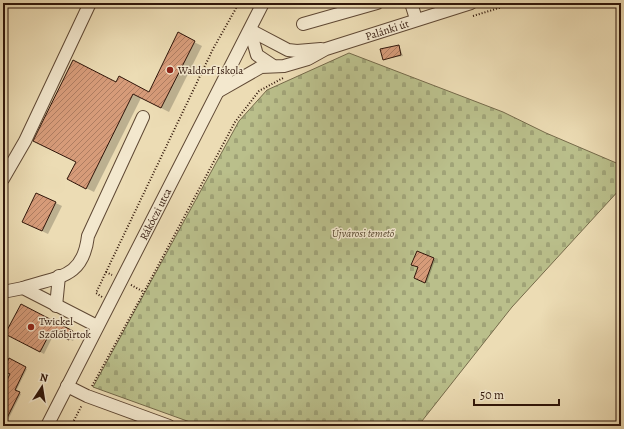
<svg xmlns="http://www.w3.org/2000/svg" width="624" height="429" font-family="Alegreya,serif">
  <defs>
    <pattern id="cemetery-stones" width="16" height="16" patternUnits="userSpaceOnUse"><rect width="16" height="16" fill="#babf8b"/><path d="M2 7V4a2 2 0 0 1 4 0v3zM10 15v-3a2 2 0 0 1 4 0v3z" fill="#a0a377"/></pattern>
    <pattern id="building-hatch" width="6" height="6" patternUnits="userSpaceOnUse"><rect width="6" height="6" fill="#d69b79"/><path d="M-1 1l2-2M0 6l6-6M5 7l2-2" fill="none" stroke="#ae7d61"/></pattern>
  </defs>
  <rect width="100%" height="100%" fill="#ecdcb4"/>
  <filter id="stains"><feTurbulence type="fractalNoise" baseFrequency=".005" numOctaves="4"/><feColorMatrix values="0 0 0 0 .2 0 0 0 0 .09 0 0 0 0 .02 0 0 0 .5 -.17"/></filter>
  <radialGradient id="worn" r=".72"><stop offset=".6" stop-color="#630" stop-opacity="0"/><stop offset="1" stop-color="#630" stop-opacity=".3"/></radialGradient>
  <polygon fill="url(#cemetery-stones)" stroke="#756a4a" points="349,53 503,112 546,133 621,165 621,188 512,307 418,426 201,426 93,387 239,121 267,90"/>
  <g fill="#0003">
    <polygon points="194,42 202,46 169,112 141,98 94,192 76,183 116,83 149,93"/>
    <polygon points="399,46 403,56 384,59"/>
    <polygon points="37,194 62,206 48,234 29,225"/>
    <polygon points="417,252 435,260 427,283 417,279 420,267"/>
    <polygon points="21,306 76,334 73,341 55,332 44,354 7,334"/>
    <polygon points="10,360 27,369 16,391 21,394 5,426 3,426 3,390 11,374"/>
  </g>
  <g fill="url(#building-hatch)" stroke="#30160a">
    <polygon points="178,32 195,41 161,108 133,94 86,189 67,179 76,162 33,141 73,60 116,82 119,76 149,92"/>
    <polygon points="399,45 401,55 383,60 380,49"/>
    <polygon points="36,193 56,202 42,231 22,222"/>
    <polygon points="417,251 434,258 425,283 414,278 418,267 411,265"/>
    <polygon points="21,304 73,331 69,340 51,331 40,352 5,334"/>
    <polygon points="9,358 26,367 15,390 20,392 3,426 3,388 10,374 3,371"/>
  </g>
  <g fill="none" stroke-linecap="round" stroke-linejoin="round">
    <defs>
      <g id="minor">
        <polyline points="411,3 416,19"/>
        <polyline points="303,24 377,3"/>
        <polyline points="250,30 288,50 297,51 321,49"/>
        <polyline points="250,30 257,55 272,65"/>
        <path id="s1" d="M 219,91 L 261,67 L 284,66 L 308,59 L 326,49 L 471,3"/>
        <polyline points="3,179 25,141 90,3"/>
        <path d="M 23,288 C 58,276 83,279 88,236 L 143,117"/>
        <polyline points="3,292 23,288 97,326"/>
        <polyline points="56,306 59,276"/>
        <polyline points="67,386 87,396 169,426"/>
        <path id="s2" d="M 47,426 L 263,3"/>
      </g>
    </defs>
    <use href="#minor" stroke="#5f4834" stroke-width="14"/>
    <g stroke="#30160a" stroke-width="2" stroke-dasharray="1 2" stroke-linecap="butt">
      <polyline points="473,16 515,3"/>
      <polyline points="106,272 112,275"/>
      <polyline points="131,285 144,292 235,122 259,91 283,78"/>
      <polyline points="102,297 96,293 106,272 213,49 239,3"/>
      <polyline points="92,386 144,292"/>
      <polyline points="71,426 82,405"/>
    </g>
    <use href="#minor" stroke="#f3e8ce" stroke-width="12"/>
  </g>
  <g fill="#8f2418" stroke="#f3e8ce" stroke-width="1.5">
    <circle cx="170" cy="70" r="4"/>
    <circle cx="31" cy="327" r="4"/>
  </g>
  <g text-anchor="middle" stroke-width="3" stroke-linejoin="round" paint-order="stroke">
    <g font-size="11" fill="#30160a" stroke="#f3e8ce">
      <text dy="4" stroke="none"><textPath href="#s1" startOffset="181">Palánki út</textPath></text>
      <text dy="4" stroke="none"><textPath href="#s2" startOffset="238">Rákóczi utca</textPath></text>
    </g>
    <g font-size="11" fill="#30160a" stroke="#f3e8ce" text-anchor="start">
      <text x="178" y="74">Waldorf Iskola</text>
      <text x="39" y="325">Twickel<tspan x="39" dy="13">Szőlőbirtok</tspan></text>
    </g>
    <g font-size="11" font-style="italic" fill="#594931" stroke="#f3e8ce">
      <text x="363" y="237">Újvárosi temető</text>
    </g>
  </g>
  <rect width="624" height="429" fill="none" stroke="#ecdcb4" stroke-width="16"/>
  <rect x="4" y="4" width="616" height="421" fill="none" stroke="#30160a" stroke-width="2"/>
  <rect x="8" y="8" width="608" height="413" fill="none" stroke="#30160a"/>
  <g transform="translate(42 387) rotate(12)" stroke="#f3e8ce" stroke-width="3" paint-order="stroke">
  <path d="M0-3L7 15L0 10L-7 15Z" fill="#30160a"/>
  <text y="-6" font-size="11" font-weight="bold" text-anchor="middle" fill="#30160a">N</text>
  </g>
  <path d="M474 399v6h85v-6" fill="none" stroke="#30160a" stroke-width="2"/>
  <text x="480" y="399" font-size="12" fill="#30160a" stroke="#f3e8ce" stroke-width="3" paint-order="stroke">50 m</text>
  <rect width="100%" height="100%" filter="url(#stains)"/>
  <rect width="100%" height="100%" fill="url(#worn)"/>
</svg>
